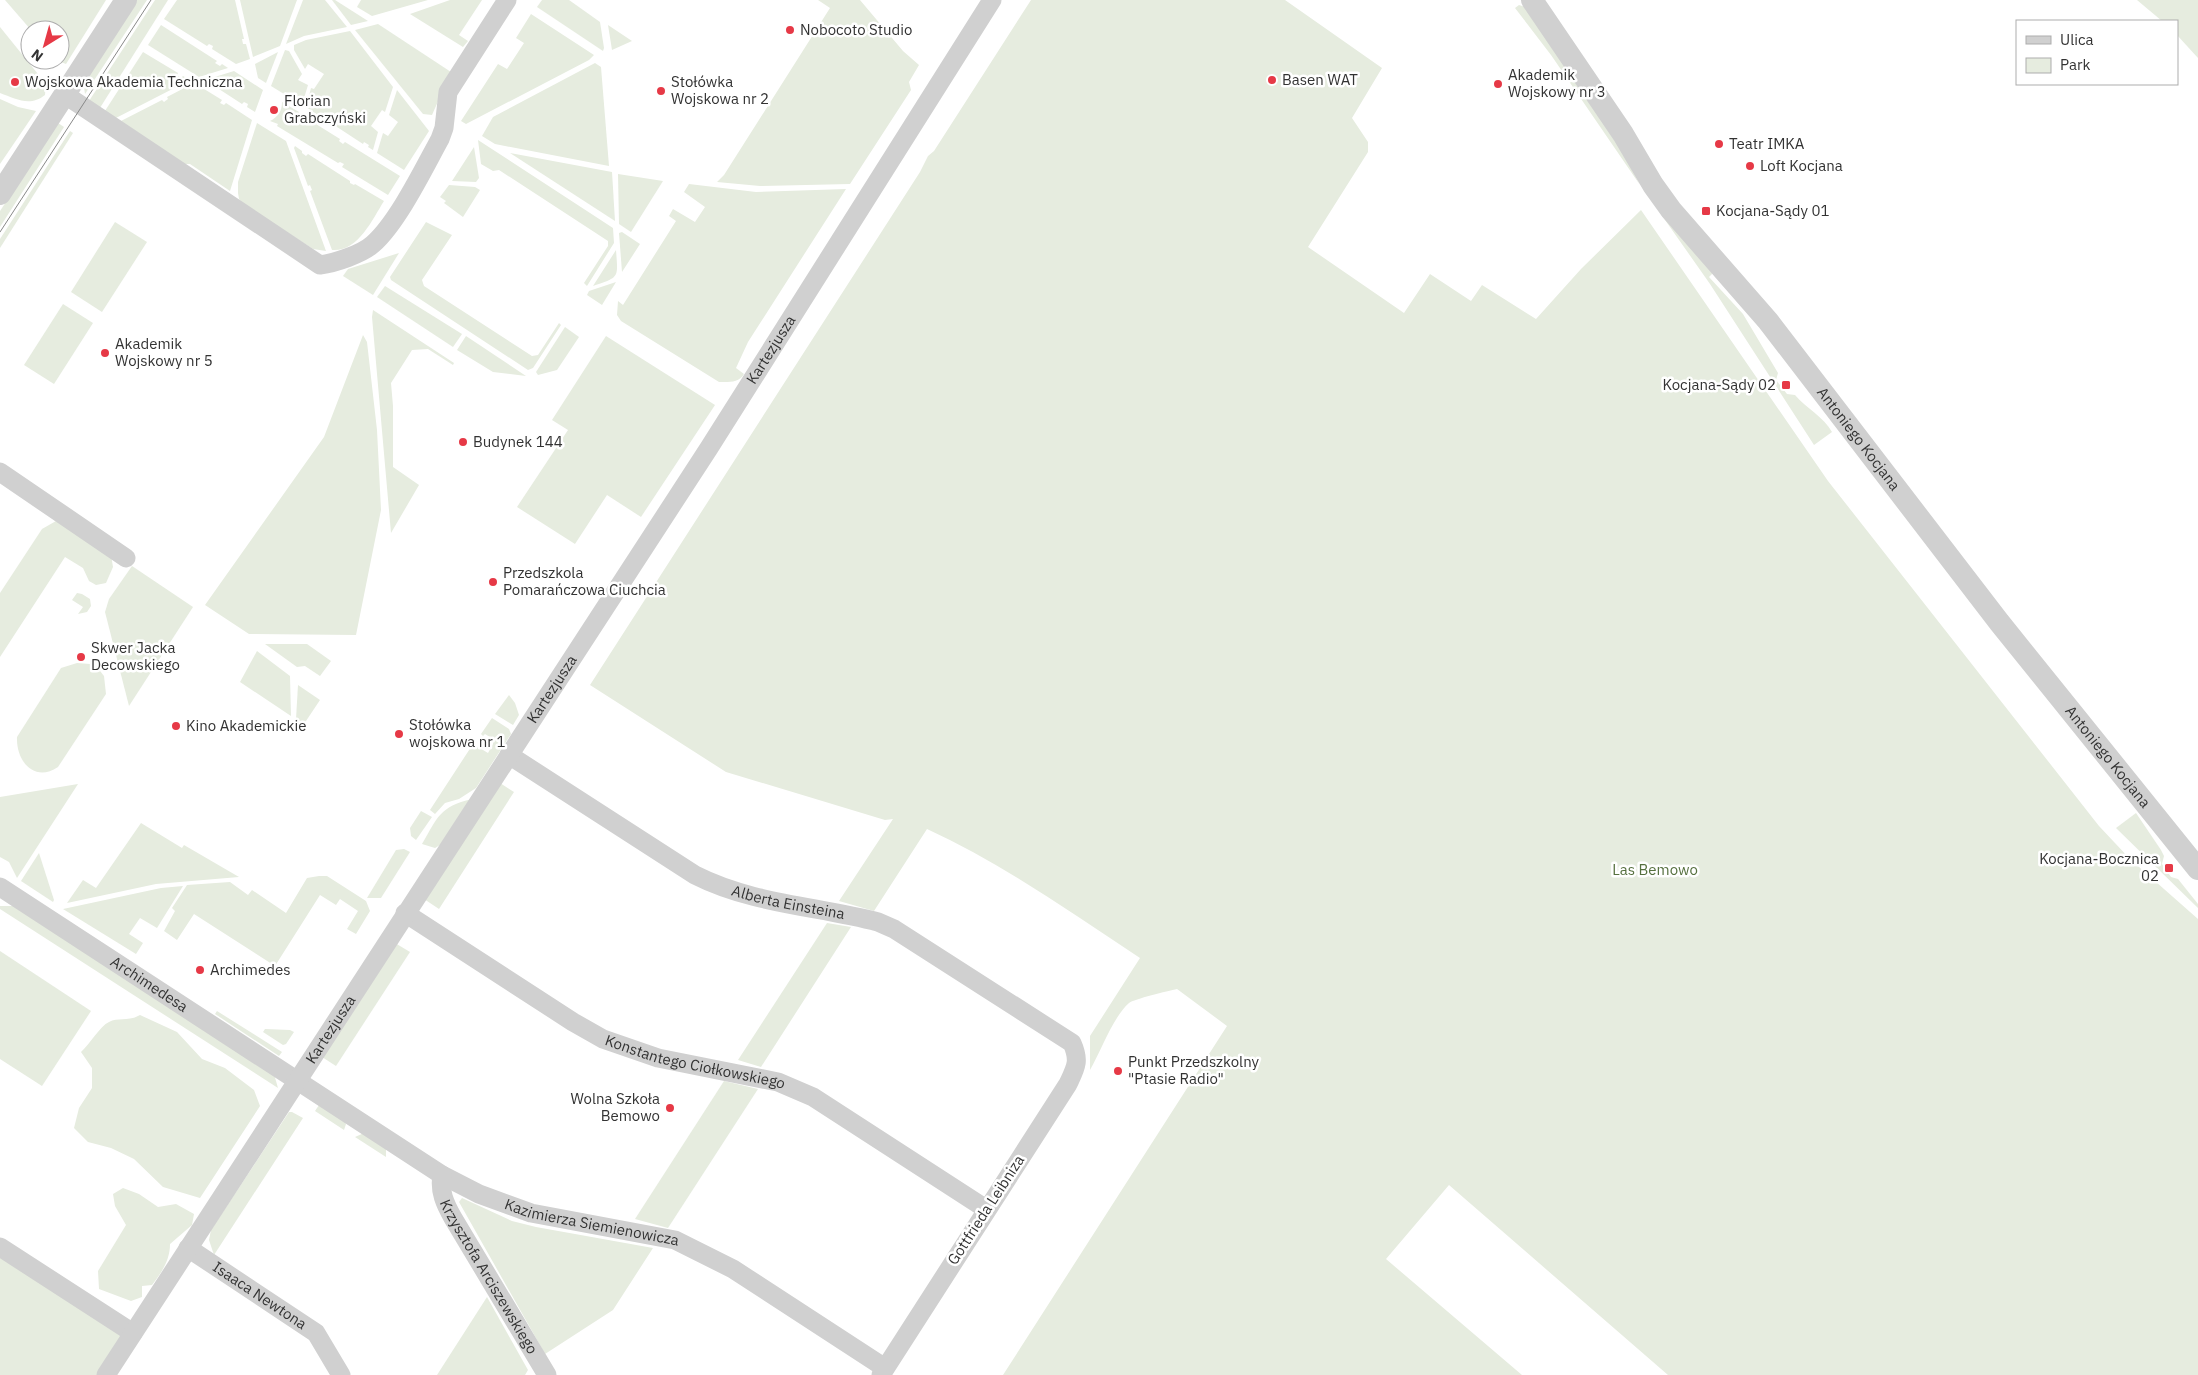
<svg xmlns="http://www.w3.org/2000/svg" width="2198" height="1375" font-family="'IBM Plex Sans',sans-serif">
  <rect width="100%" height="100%" fill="#fff"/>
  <g fill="#e6ecdf">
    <polygon points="5,0 106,0 66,64 56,60 60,60 60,30 31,30"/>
    <polygon points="137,0 147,0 85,94 84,87 86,77"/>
    <polygon points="155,0 168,0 98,111 89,101"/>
    <polygon points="177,0 235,0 244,39 242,39 243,44 246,44 250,59 236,64 212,49 213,46 209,44 207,46 164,19"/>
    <polygon points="240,0 297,0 280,46 253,57"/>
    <polygon points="303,0 325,0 347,27 304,36 286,44"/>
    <polygon points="332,0 335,0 368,21 351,25"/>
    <polygon points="361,0 428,0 372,16 357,7"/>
    <polygon points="450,0 482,0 459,35 468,41 463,47 410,14"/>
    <polygon points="542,0 569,0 600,22 604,48 603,51 537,7"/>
    <polygon points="818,0 860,0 903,51 919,65 909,82 911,90 850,184 760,186 717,182 724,175 830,8"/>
    <path d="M 1031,0 L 1285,0 L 1382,68 L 1352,118 L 1368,142 L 1368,152 L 1308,247 L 1404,313 L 1430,274 L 1471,301 L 1482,285 L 1536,319 L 1581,269 L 1641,210 L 1828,481 L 2099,826 L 2130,859 L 2198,919 L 2198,1375 L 1668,1375 L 1449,1185 L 1386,1259 L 1522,1375 L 1003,1375 L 1227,1026 L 1177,989 C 1168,991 1134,999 1129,1003 C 1113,1017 1101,1051 1090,1070 L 1090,1036 L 1140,958 C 1071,912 1003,864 927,829 L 874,911 L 839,901 L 893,819 L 885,820 L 726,772 L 590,685 L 920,172 L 928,156 L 934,151 Z"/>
    <polygon points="2137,0 2198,0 2198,58 2177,35 2177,21 2162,21"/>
    <polygon points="1519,5 1525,7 1617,142 1640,185 1551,55 1515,8"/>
    <polygon points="531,14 594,55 589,60 466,124 461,121 498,64 507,69 524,43 516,38"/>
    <polygon points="378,24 451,72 432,115 423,114 355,30"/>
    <polygon points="161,25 217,61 215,63 220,66 222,64 228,68 199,77 148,45"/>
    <polygon points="608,25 632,41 612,50"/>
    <path d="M 0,27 L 46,84 L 45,95 C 30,107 16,99 0,93 Z"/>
    <polygon points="350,31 393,87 385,112 382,110 371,126 378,132 373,150 368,147 369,145 364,142 363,144 331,123 332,121 327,118 325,120 306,107 311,88 314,89 324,74 308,64 305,69 294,50 294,45 306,40"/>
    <polygon points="285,50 289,51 302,74 298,80 308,85 302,105 288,96 288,94 285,92 284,94 271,86"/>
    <polygon points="143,52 178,73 177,75 181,78 183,76 190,80 112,120 103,114"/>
    <polygon points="278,52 266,83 258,78 255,64"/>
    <polygon points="595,63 601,67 609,166 495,144 482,136 493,117"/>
    <polygon points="234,71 263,90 255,112 247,107 248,104 244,102 242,104 205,80"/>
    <polygon points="192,84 196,84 222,100 220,103 224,105 226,103 252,120 230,191 190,164 176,164 119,122 162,100 164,102 168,99 167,97"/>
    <polygon points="397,90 429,131 404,170 377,153 383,133 388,136 398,122 389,115"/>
    <polygon points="0,99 18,107 36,111 0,164"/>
    <path d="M 282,102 L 299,112 L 298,115 L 302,118 L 303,116 L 340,139 L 339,141 L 343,144 L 345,142 L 400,176 L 388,195 L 342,167 L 344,164 L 340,162 L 338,163 L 277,126 L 278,124 L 270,121 C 278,117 282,111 282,102 Z"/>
    <polygon points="58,123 64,127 0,227 0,211"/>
    <polygon points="257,123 286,141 326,251 313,249 243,204 239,199 238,193 238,182"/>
    <polygon points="70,131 73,133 0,248 0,239"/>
    <polygon points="478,140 613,228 614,243 587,286 584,283 608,246 608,241 499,170 493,171 481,164"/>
    <path d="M 295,146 L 302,151 L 302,153 L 306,156 L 308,154 L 350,181 L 350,183 L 354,185 L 355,184 L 384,201 C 372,220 358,252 332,250 L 310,191 L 312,190 L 310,185 L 308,186 L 294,148 Z"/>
    <polygon points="474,147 479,178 476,182 452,181"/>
    <polygon points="510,153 612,172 615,221"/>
    <polygon points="618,174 663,181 631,232 619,224"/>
    <path d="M 689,184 L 756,192 L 846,189 L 748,342 L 736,368 L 744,374 C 739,383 729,382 719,382 L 621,321 L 617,315 L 618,301 L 623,305 L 676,221 L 669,216 L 673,209 L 695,222 L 705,207 L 684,192 Z"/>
    <polygon points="449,185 475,187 480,190 463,217 444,203 446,201 440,197"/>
    <path d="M 1658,210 L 1713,273 L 1709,277 L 1743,314 L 1778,373 L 1776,380 L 1787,394 L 1795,395 C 1806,408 1824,417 1832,432 L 1814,445 L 1710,284 Z"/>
    <polygon points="115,222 147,242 102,312 71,292"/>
    <polygon points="426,222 452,235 422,280 424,286 532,356 538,355 559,323 561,325 533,368 528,370 391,280 390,277"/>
    <polygon points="622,232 640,244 622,272 619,233"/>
    <path d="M 616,250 C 618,278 620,277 593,286 Z"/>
    <polygon points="399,253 373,295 343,276 348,269"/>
    <polygon points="616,282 602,305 587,295 589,291"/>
    <polygon points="385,286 462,334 453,347 377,297"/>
    <polygon points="63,304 93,323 54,384 24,365"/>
    <polygon points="373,310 454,363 453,365 428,349 412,350 391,383 393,406 393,467 419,485 391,533 372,317"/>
    <polygon points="565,327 579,337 557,370 538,375 536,372"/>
    <polygon points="363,335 367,342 377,430 381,510 356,635 249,634 205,605 324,437"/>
    <polygon points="466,336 526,376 493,372 457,350"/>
    <polygon points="606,336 715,405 641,517 607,495 575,544 517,507 568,430 552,420"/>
    <polygon points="56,521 111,555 113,567 106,583 96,585 89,581 83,568 65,557 0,657 0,593 42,529"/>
    <polygon points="132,566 193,607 129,706 105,612 109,599"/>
    <polygon points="77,593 82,594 90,599 91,606 87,612 78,614 83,607 72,600"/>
    <polygon points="265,644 307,644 331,661 320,676 305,666 297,667"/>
    <polygon points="257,651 290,676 291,716 240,682"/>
    <path d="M 77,663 L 90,664 L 100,671 L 104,676 L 106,694 L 58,767 C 34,783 16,761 17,737 L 61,668 Z"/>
    <polygon points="298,685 320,700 304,724 296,719"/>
    <polygon points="509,695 515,703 519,715 513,725 495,714"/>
    <polygon points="492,718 509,729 511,734 476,788 459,799 445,803 435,814 430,810 473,744 488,753 493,744 493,739 485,734 483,736 481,734"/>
    <polygon points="500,783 514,792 439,909 424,899"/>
    <polygon points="78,784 17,878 9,862 0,857 0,797"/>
    <path d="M 472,799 L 440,845 L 435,848 L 422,844 C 438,817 439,807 472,799 Z"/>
    <polygon points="421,811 432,817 416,840 411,836 410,828"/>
    <polygon points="2136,813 2161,850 2164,856 2162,864 2171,877 2178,879 2198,904 2198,908 2116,828"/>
    <polygon points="141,823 182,848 184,845 239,877 156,884 67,903 83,880 96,888"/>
    <polygon points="404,849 410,852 381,898 367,898 396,850"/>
    <polygon points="39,853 54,900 53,902 21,881"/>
    <polygon points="319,876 327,876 366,901 370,911 356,934 347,929 358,911 340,899 336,905 320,895 275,966 194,914 177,940 164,931 175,911 172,908 187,885 230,882 248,895 252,890 286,913 307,878"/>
    <polygon points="183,886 157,928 140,918 129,934 143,943 136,954 63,909 161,888"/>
    <polygon points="0,906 14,906 274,1074 278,1088 0,909"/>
    <polygon points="827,923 851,927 761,1067 738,1060"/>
    <polygon points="395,943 410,952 336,1066 322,1057"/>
    <polygon points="0,951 91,1011 42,1086 0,1059"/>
    <polygon points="217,1011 282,1052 279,1056 215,1014"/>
    <path d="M 140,1015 L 177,1032 L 202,1059 L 225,1068 L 254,1090 L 260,1106 L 200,1198 L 163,1187 L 134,1159 L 111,1148 L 88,1142 L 74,1128 L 79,1108 L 92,1088 L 92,1068 L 81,1052 C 90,1044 100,1026 109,1022 C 118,1017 128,1022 140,1015 Z"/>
    <polygon points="265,1029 290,1030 294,1032 286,1044 283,1045 263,1032"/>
    <polygon points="724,1081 758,1089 668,1228 635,1219"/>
    <polygon points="319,1105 344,1120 346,1124 344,1130 315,1111"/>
    <polygon points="289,1112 292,1112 303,1118 214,1255 209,1240 211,1230"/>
    <polygon points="364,1133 386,1147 386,1157 355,1137"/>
    <path d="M 123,1188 L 139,1194 L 158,1207 L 176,1204 L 194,1214 L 192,1225 L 170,1244 C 170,1260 162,1272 152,1285 L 142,1286 L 142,1297 L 131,1301 L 99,1289 L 98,1271 L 126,1225 L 115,1206 L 113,1194 Z"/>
    <polygon points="462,1198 512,1221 536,1227 653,1248 613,1310 545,1354 459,1202"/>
    <polygon points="0,1253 126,1331 98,1375 0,1375"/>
    <polygon points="487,1297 528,1370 525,1375 437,1375"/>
  </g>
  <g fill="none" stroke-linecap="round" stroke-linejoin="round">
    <g stroke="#d0d0d0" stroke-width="19">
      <path d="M 64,94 L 320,265 C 335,263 362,254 373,244 C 398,222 424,168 440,139 L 444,128 L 448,92 L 507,0"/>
      <polyline points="0,472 126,558"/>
      <path id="s1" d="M 509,755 L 695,875 C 752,904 817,906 878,922 L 894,929 L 1072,1043 C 1080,1061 1076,1067 1068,1084 L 881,1375"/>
      <path id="s2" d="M 0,887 L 442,1175 L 479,1194 L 531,1213 L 675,1240 L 733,1269 L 885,1368"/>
      <path id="s3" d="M 405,913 L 573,1022 L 603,1039 L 658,1058 L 778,1082 L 813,1097 L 986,1209"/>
      <path id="s4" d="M 442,1175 C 439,1191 445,1204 453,1218 L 547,1375"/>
      <polyline points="0,1247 133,1333"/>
      <path id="s5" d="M 188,1248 L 316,1333 L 341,1375"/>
      <path id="s6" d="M 106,1375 L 709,448 L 992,0"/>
    </g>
    <g stroke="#d0d0d0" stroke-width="22">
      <path id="s7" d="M 1532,0 L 1623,134 L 1653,185 L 1671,210 L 1768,321 L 1999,622 L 2198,869"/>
      <polyline points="0,194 126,0"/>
    </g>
    <polyline stroke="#888" stroke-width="1" points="0,232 151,0"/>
  </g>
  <g fill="#e63946" stroke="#fff" stroke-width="2">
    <circle cx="790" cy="30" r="5"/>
    <circle cx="1272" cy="80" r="5"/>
    <circle cx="15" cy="82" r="5"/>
    <circle cx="1498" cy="84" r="5"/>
    <circle cx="661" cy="91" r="5"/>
    <circle cx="274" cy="110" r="5"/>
    <circle cx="1719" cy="144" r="5"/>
    <circle cx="1750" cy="166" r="5"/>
    <rect x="1701" y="206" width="10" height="10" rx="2.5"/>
    <circle cx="105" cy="353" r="5"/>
    <rect x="1781" y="380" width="10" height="10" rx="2.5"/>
    <circle cx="463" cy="442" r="5"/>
    <circle cx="493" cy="582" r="5"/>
    <circle cx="81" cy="657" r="5"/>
    <circle cx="176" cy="726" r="5"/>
    <circle cx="399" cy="734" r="5"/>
    <rect x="2164" y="863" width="10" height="10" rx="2.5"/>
    <circle cx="200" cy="970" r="5"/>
    <circle cx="1118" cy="1071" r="5"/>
    <circle cx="670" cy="1108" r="5"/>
  </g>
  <g text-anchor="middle" stroke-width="5" stroke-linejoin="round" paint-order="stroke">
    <g font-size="15" fill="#333" stroke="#fff" text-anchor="start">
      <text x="800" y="35">Nobocoto Studio</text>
      <text x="1508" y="80">Akademik<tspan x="1508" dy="17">Wojskowy nr 3</tspan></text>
      <text x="1282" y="85">Basen WAT</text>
      <text x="25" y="87">Wojskowa Akademia Techniczna</text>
      <text x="671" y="87">Stołówka<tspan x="671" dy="17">Wojskowa nr 2</tspan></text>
      <text x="284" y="106">Florian<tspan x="284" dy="17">Grabczyński</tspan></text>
      <text x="1729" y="149">Teatr IMKA</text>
      <text x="1760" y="171">Loft Kocjana</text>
      <text x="1716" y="216">Kocjana-Sądy 01</text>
      <text x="115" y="349">Akademik<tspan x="115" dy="17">Wojskowy nr 5</tspan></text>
      <text x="1776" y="390" text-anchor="end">Kocjana-Sądy 02</text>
      <text x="473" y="447">Budynek 144</text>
      <text x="503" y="578">Przedszkola<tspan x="503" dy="17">Pomarańczowa Ciuchcia</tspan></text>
      <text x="91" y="653">Skwer Jacka<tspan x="91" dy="17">Decowskiego</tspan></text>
      <text x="409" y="730">Stołówka<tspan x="409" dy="17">wojskowa nr 1</tspan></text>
      <text x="186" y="731">Kino Akademickie</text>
      <text x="2159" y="864" text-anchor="end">Kocjana-Bocznica<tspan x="2159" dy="17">02</tspan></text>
      <text x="210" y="975">Archimedes</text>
      <text x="1128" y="1067">Punkt Przedszkolny<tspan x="1128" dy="17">"Ptasie Radio"</tspan></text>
      <text x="660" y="1104" text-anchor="end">Wolna Szkoła<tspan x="660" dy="17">Bemowo</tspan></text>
    </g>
    <g font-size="15" fill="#333" stroke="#fff">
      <text dy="5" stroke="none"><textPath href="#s6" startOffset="1222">Kartezjusza</textPath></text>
      <text dy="5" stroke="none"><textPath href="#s7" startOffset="548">Antoniego Kocjana</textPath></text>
      <text dy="5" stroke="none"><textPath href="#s6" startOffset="818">Kartezjusza</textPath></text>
      <text dy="5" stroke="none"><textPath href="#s7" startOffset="952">Antoniego Kocjana</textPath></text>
      <text dy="5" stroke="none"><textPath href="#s1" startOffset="319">Alberta Einsteina</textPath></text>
      <text dy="5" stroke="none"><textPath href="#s2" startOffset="178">Archimedesa</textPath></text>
      <text dy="5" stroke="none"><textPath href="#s6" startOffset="412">Kartezjusza</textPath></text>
      <text dy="5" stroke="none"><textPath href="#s3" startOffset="330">Konstantego Ciołkowskiego</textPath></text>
      <text transform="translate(986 1210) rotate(-57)" y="5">Gottfrieda Leibniza</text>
      <text dy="5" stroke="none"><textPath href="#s2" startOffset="686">Kazimierza Siemienowicza</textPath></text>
      <text dy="5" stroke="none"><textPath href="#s4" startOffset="114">Krzysztofa Arciszewskiego</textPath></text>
      <text dy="5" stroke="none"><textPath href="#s5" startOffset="86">Isaaca Newtona</textPath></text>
    </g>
    <g font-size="15" fill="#56703f" stroke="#fff">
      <text x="1655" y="875">Las Bemowo</text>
    </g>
  </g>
  <rect x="2016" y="20" width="162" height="65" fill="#ffffff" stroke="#adadad"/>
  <rect x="2026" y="36" width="25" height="8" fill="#d0d0d0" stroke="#adadad"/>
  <text x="2060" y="45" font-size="15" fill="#333333">Ulica</text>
  <rect x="2026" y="58" width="25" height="15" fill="#e6ecdf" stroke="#adadad"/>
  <text x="2060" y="70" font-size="15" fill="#333333">Park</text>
  <g transform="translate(45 45) rotate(217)"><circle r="24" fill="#ffffff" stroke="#adadad"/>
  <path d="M0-4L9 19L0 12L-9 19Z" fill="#e63946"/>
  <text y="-8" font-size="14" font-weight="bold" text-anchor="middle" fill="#333333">N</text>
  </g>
</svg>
